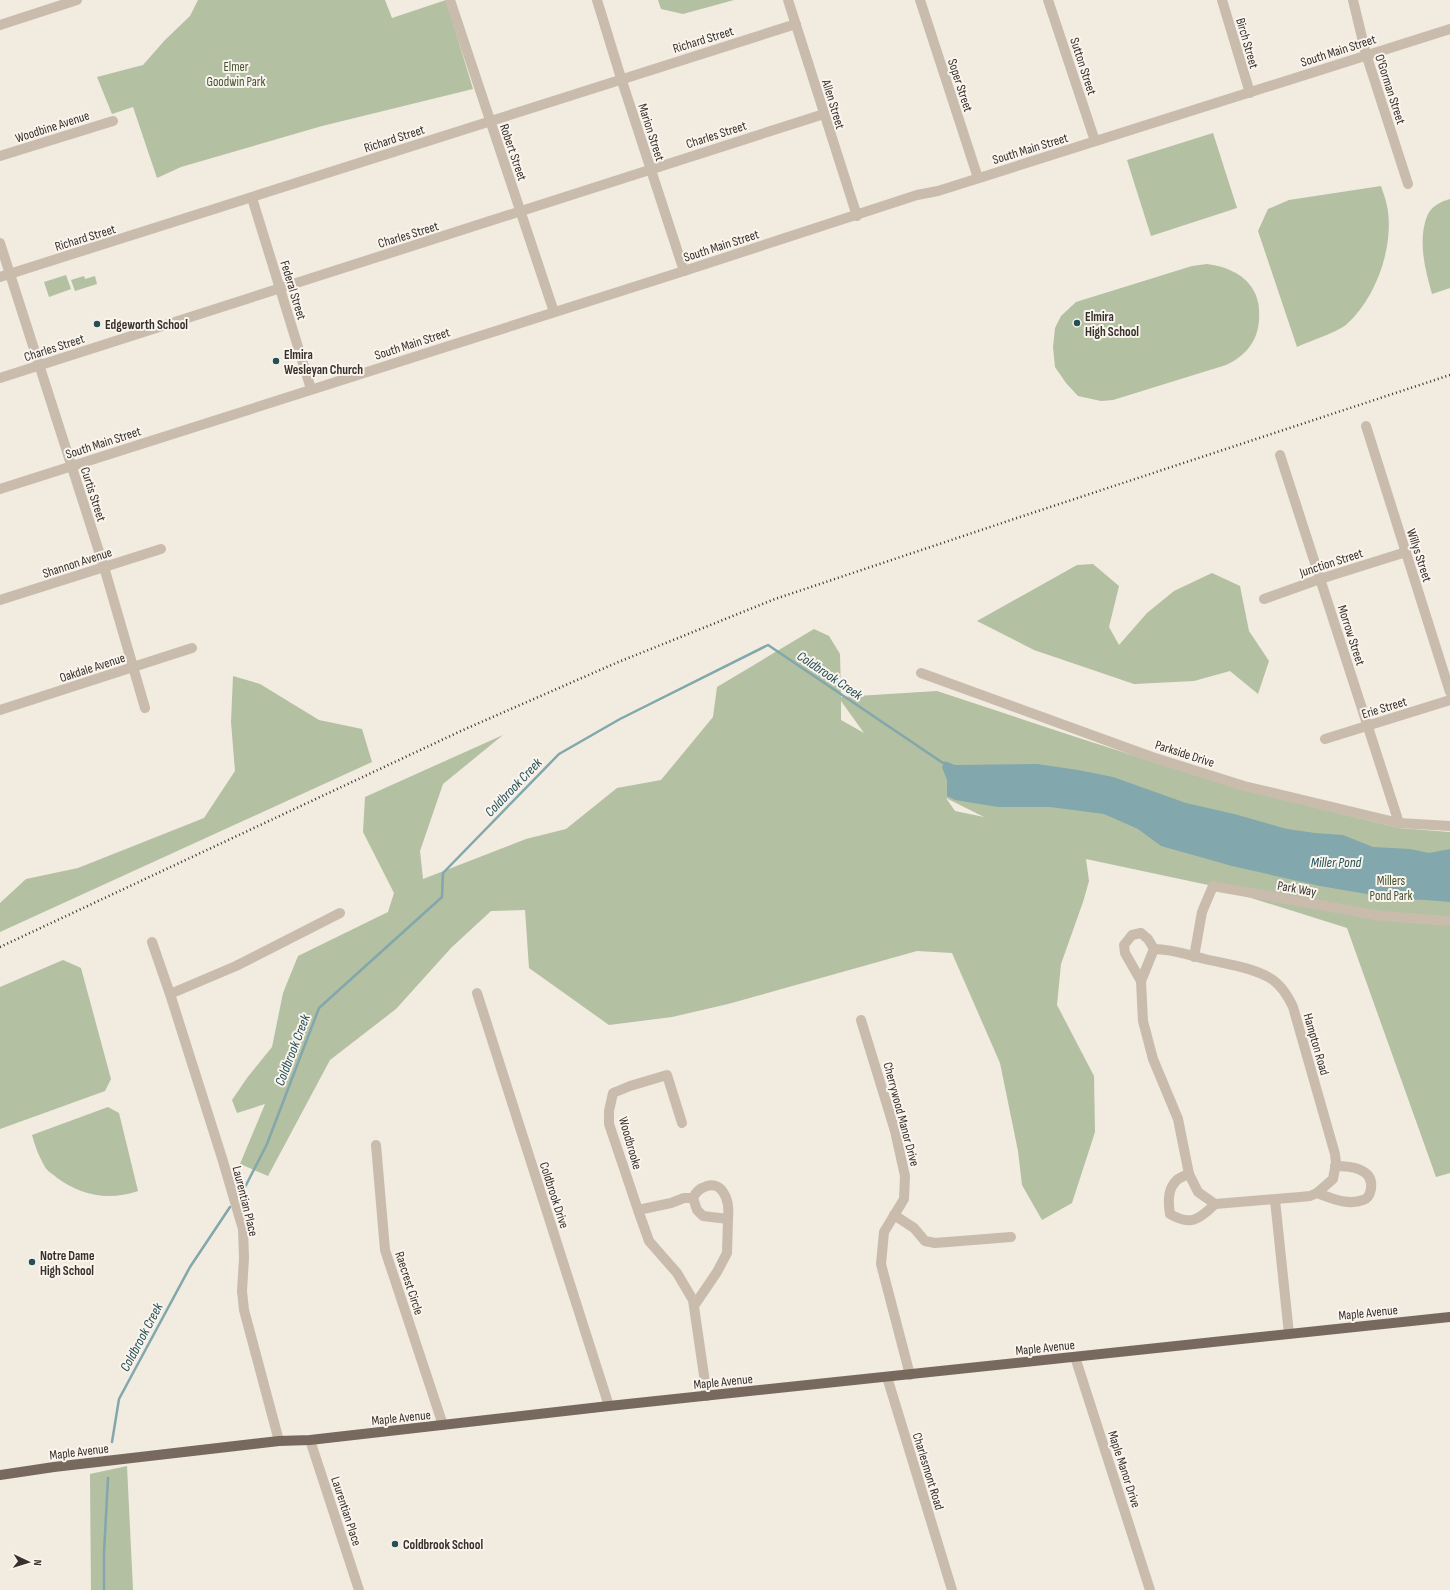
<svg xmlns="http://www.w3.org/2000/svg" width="1450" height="1590" font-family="'Sofia Sans Condensed',sans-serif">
  <rect width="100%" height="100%" fill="#f1ebe0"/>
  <g fill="#b3c0a1" fill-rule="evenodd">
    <polygon points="198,0 385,0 392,18 446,0 473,89 322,126 181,167 157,178 133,107 112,114 97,77 143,65 165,40 190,16"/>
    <polygon points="658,0 734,0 683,14 661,9"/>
    <polygon points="1213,133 1237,208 1151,236 1127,160"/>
    <path d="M 1381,186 C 1383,193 1386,199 1387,206 C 1395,245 1376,298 1347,324 C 1340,331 1308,342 1297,347 L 1258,231 L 1268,209 L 1289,200 Z"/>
    <path d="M 1450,199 L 1450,288 L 1432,294 C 1425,269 1417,239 1428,214 C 1432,206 1442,201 1450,199 Z"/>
    <path d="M 1207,264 C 1223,266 1240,272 1250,285 C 1256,293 1259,302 1259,311 C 1261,337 1248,355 1226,365 L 1113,400 L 1101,401 L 1078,396 L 1066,383 L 1055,367 L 1053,347 L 1055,328 L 1061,316 L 1076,302 L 1192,266 Z"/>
    <polygon points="66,275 71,289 49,297 44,282"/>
    <polygon points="84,276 85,279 95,276 97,284 75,291 71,280"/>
    <polygon points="1093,564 1119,586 1109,627 1119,645 1147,613 1174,591 1212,573 1240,586 1249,631 1269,661 1258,694 1230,671 1194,681 1134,684 1034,650 977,621 1077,565"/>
    <path d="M 814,629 L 829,636 L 840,654 L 841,697 L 937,691 L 1082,739 L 1239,789 L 1399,828 L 1450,832 L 1450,1173 L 1436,1177 L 1347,928 L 1213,886 L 1086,859 L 1089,881 L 1083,902 L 1061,964 L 1057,1005 L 1094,1076 L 1095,1132 L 1072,1203 L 1042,1220 L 1022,1185 L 1018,1151 L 1000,1063 L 952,953 L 917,951 L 728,1004 L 672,1017 L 609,1025 L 529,968 L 525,910 L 491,911 L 451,948 L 396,1009 L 330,1060 L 268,1176 L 240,1164 L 265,1104 L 237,1113 L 232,1100 L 247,1078 L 272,1047 L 283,993 L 298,956 L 388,912 L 394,893 L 363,832 L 365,797 L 503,735 L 443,784 L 420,851 L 423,879 L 526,839 L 566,829 L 617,788 L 661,780 L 713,717 L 717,687 ZM 841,701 L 864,733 L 841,720 ZM 946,798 L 984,817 L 955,811 Z"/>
    <polygon points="233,676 260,684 319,720 362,729 372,762 0,932 0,903 26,879 78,868 204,818 235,771 231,722"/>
    <polygon points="63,960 81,968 111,1079 105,1091 0,1129 0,987"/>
    <path d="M 108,1107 L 119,1113 L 138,1191 C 109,1201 81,1196 56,1177 C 53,1174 47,1171 45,1167 C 39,1157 35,1146 32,1135 Z"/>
    <polygon points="127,1466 133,1590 91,1590 90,1474"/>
  </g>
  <polygon fill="#82a7ac" points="945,761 955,765 1037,764 1078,770 1113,777 1186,803 1234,814 1287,829 1315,833 1343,835 1373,847 1410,849 1429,853 1450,849 1450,902 1426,900 1397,899 1367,894 1320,886 1232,866 1161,846 1138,829 1104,814 1050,807 998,807 955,800 947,796 947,780 942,767"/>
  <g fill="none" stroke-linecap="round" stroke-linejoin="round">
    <g stroke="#82a7ac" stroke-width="2.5">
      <polyline points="241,1195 267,1144 319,1008 442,897 443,873 559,754 620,719 768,645 943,763"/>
      <polyline points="112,1442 119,1399 190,1267 230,1207"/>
      <polyline points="104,1590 104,1553 108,1478"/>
    </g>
    <g stroke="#c9bcad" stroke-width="10">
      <polyline points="450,0 554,312"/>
      <polyline points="597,0 621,78 684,271"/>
      <polyline points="788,0 857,216"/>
      <polyline points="920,0 978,178"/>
      <polyline points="1048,0 1095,141"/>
      <polyline points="1222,0 1250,93"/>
      <polyline points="1353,0 1366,54 1408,184"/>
      <polyline points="0,25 77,0"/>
      <polyline points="0,156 113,121"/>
      <polyline points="252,198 311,389"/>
      <polyline points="0,243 104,567 145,708"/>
      <polyline points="0,277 796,24"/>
      <polyline points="0,378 824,114"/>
      <polyline points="1366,426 1450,692"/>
      <polyline points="1280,455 1399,823"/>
      <polyline points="0,489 684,271 917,195 938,191 1450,29"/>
      <polyline points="1264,599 1320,579 1406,552"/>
      <polyline points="0,600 161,549"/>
      <polyline points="921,673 1152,757 1244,786 1399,823 1450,826"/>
      <polyline points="0,710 192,648"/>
      <polyline points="1325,739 1450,700"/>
      <polyline points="152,942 170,994 222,1158 243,1229 244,1258 242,1291 244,1310 279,1441"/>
      <path d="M 1154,949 C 1172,949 1188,955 1205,959 C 1226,964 1251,967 1270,978 C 1280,984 1288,996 1293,1007 L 1335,1154 L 1336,1163 L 1333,1179 L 1317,1193 L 1310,1196 L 1300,1197 L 1215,1204 L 1198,1192 L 1189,1174 L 1178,1119 L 1153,1059 L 1143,1021 L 1141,981 Z"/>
      <polyline points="1194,957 1202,912 1213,886 1381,916 1450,921"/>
      <polyline points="1141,981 1125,953 1124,945 1132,935 1141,933 1148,939 1154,949"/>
      <polyline points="477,993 609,1406"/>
      <polyline points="170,994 236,966 340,913"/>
      <polyline points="861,1020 895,1131 905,1176 904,1199 884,1232 881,1264 910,1375"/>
      <polyline points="376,1145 385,1250 443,1425"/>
      <path d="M 1189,1174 C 1185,1176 1180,1177 1177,1180 C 1168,1188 1168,1203 1170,1214 C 1190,1226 1199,1220 1215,1204"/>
      <path d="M 1317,1193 C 1331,1198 1348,1206 1363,1200 C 1368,1199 1370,1194 1371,1189 C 1374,1168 1350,1166 1335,1166"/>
      <path d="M 693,1198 C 698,1187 715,1179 723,1192 C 729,1200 729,1210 728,1219"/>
      <polyline points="1275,1200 1289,1334"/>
      <polyline points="638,1210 609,1124 609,1111 613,1093 630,1086 667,1075 682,1123"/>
      <polyline points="894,1215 914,1228 925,1241 935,1243 1011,1237"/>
      <polyline points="694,1306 717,1272 727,1253 728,1219 703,1216 697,1210 693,1198 684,1198 671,1203 638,1210 649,1241 677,1273 693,1300 707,1396"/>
      <polyline points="1075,1357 1150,1590"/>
      <polyline points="887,1377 952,1590"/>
      <polyline points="310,1440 359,1590"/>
    </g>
    <polyline stroke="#78695e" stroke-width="10" points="0,1475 54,1467 279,1441 310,1440 609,1406 1450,1317"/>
    <polyline stroke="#38302b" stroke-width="2.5" stroke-dasharray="1 3" stroke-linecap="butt" points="0,947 463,730 616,663 775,599 1023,516 1450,375"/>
  </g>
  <g fill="#244f56" stroke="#f9f4ed" stroke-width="1.5">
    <circle cx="1077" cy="323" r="4"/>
    <circle cx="97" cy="324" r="4"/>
    <circle cx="276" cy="361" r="4"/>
    <circle cx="32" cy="1262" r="4"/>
    <circle cx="395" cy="1544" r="4"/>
  </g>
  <g text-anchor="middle" stroke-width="4" stroke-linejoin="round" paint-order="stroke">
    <g font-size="13" fill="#38302b" stroke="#f9f4ed">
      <text transform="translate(703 39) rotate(-17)" y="5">Richard Street</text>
      <text transform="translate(1248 43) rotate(74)" y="5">Birch Street</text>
      <text transform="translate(1338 50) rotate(-18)" y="5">South Main Street</text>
      <text transform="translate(1084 66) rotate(72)" y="5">Sutton Street</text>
      <text transform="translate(961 85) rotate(72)" y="5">Soper Street</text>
      <text transform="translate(1391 89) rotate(72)" y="5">O'Gorman Street</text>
      <text transform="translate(834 104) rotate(73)" y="5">Allen Street</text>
      <text transform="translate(52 126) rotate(-18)" y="5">Woodbine Avenue</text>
      <text transform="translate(652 132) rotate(72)" y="5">Marion Street</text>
      <text transform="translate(716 134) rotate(-18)" y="5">Charles Street</text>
      <text transform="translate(394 138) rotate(-18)" y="5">Richard Street</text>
      <text transform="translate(1030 148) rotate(-17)" y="5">South Main Street</text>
      <text transform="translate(514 152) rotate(71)" y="5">Robert Street</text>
      <text transform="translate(408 234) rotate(-17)" y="5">Charles Street</text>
      <text transform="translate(85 237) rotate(-17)" y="5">Richard Street</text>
      <text transform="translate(721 245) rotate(-18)" y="5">South Main Street</text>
      <text transform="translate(294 290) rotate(73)" y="5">Federal Street</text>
      <text transform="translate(412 343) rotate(-18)" y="5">South Main Street</text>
      <text transform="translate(54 347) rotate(-18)" y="5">Charles Street</text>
      <text transform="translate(103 442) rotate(-18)" y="5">South Main Street</text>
      <text transform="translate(94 494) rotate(72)" y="5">Curtis Street</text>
      <text transform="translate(1420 555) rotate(72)" y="5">Willys Street</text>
      <text transform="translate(77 562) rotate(-18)" y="5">Shannon Avenue</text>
      <text transform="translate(1331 562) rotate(-18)" y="5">Junction Street</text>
      <text transform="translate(1352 635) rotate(72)" y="5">Morrow Street</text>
      <text transform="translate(92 667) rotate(-18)" y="5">Oakdale Avenue</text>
      <text transform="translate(1384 707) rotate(-17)" y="5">Erie Street</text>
      <text transform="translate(1185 753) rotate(18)" y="5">Parkside Drive</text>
      <text transform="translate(1297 888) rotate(10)" y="5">Park Way</text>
      <text transform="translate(1317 1044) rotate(74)" y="5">Hampton Road</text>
      <text transform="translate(902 1114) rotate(75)" y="5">Cherrywood Manor Drive</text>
      <text transform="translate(631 1143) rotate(74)" y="5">Woodbrooke</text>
      <text transform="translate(555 1195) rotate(72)" y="5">Coldbrook Drive</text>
      <text transform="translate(246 1201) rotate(76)" y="5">Laurentian Place</text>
      <text transform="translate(410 1283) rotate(72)" y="5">Raecrest Circle</text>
      <text transform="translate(1368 1312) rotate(-6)" y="5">Maple Avenue</text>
      <text transform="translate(1045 1347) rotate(-6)" y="5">Maple Avenue</text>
      <text transform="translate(723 1381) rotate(-6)" y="5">Maple Avenue</text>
      <text transform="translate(401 1417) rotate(-6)" y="5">Maple Avenue</text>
      <text transform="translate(79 1451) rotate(-7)" y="5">Maple Avenue</text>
      <text transform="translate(1125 1469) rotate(72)" y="5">Maple Manor Drive</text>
      <text transform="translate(929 1471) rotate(73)" y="5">Charlesmont Road</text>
      <text transform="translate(347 1511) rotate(72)" y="5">Laurentian Place</text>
    </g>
    <g font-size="13" fill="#445431" stroke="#f9f4ed">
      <text x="236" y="71">Elmer<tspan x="236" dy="15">Goodwin Park</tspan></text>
      <text x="1391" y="885">Millers<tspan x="1391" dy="15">Pond Park</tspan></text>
    </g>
    <g font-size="13" font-weight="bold" fill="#38302b" stroke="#f9f4ed" text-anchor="start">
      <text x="1085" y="321">Elmira<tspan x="1085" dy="15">High School</tspan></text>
      <text x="105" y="329">Edgeworth School</text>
      <text x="284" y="359">Elmira<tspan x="284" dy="15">Wesleyan Church</tspan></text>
      <text x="40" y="1260">Notre Dame<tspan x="40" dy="15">High School</tspan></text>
      <text x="403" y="1549">Coldbrook School</text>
    </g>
    <g font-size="14" font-style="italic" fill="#244f56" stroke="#f9f4ed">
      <text transform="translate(830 675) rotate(34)" y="5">Coldbrook Creek</text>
      <text transform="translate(513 787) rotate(-46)" y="5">Coldbrook Creek</text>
      <text x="1336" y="867">Miller Pond</text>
      <text transform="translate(292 1050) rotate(-69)" y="5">Coldbrook Creek</text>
      <text transform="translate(141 1337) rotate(-62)" y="5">Coldbrook Creek</text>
    </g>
  </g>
  <g transform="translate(28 1562) rotate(94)" stroke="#f9f4ed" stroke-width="3" paint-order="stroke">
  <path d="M0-3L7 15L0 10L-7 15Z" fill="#38302b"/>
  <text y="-6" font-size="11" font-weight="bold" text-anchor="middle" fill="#38302b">N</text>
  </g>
</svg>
